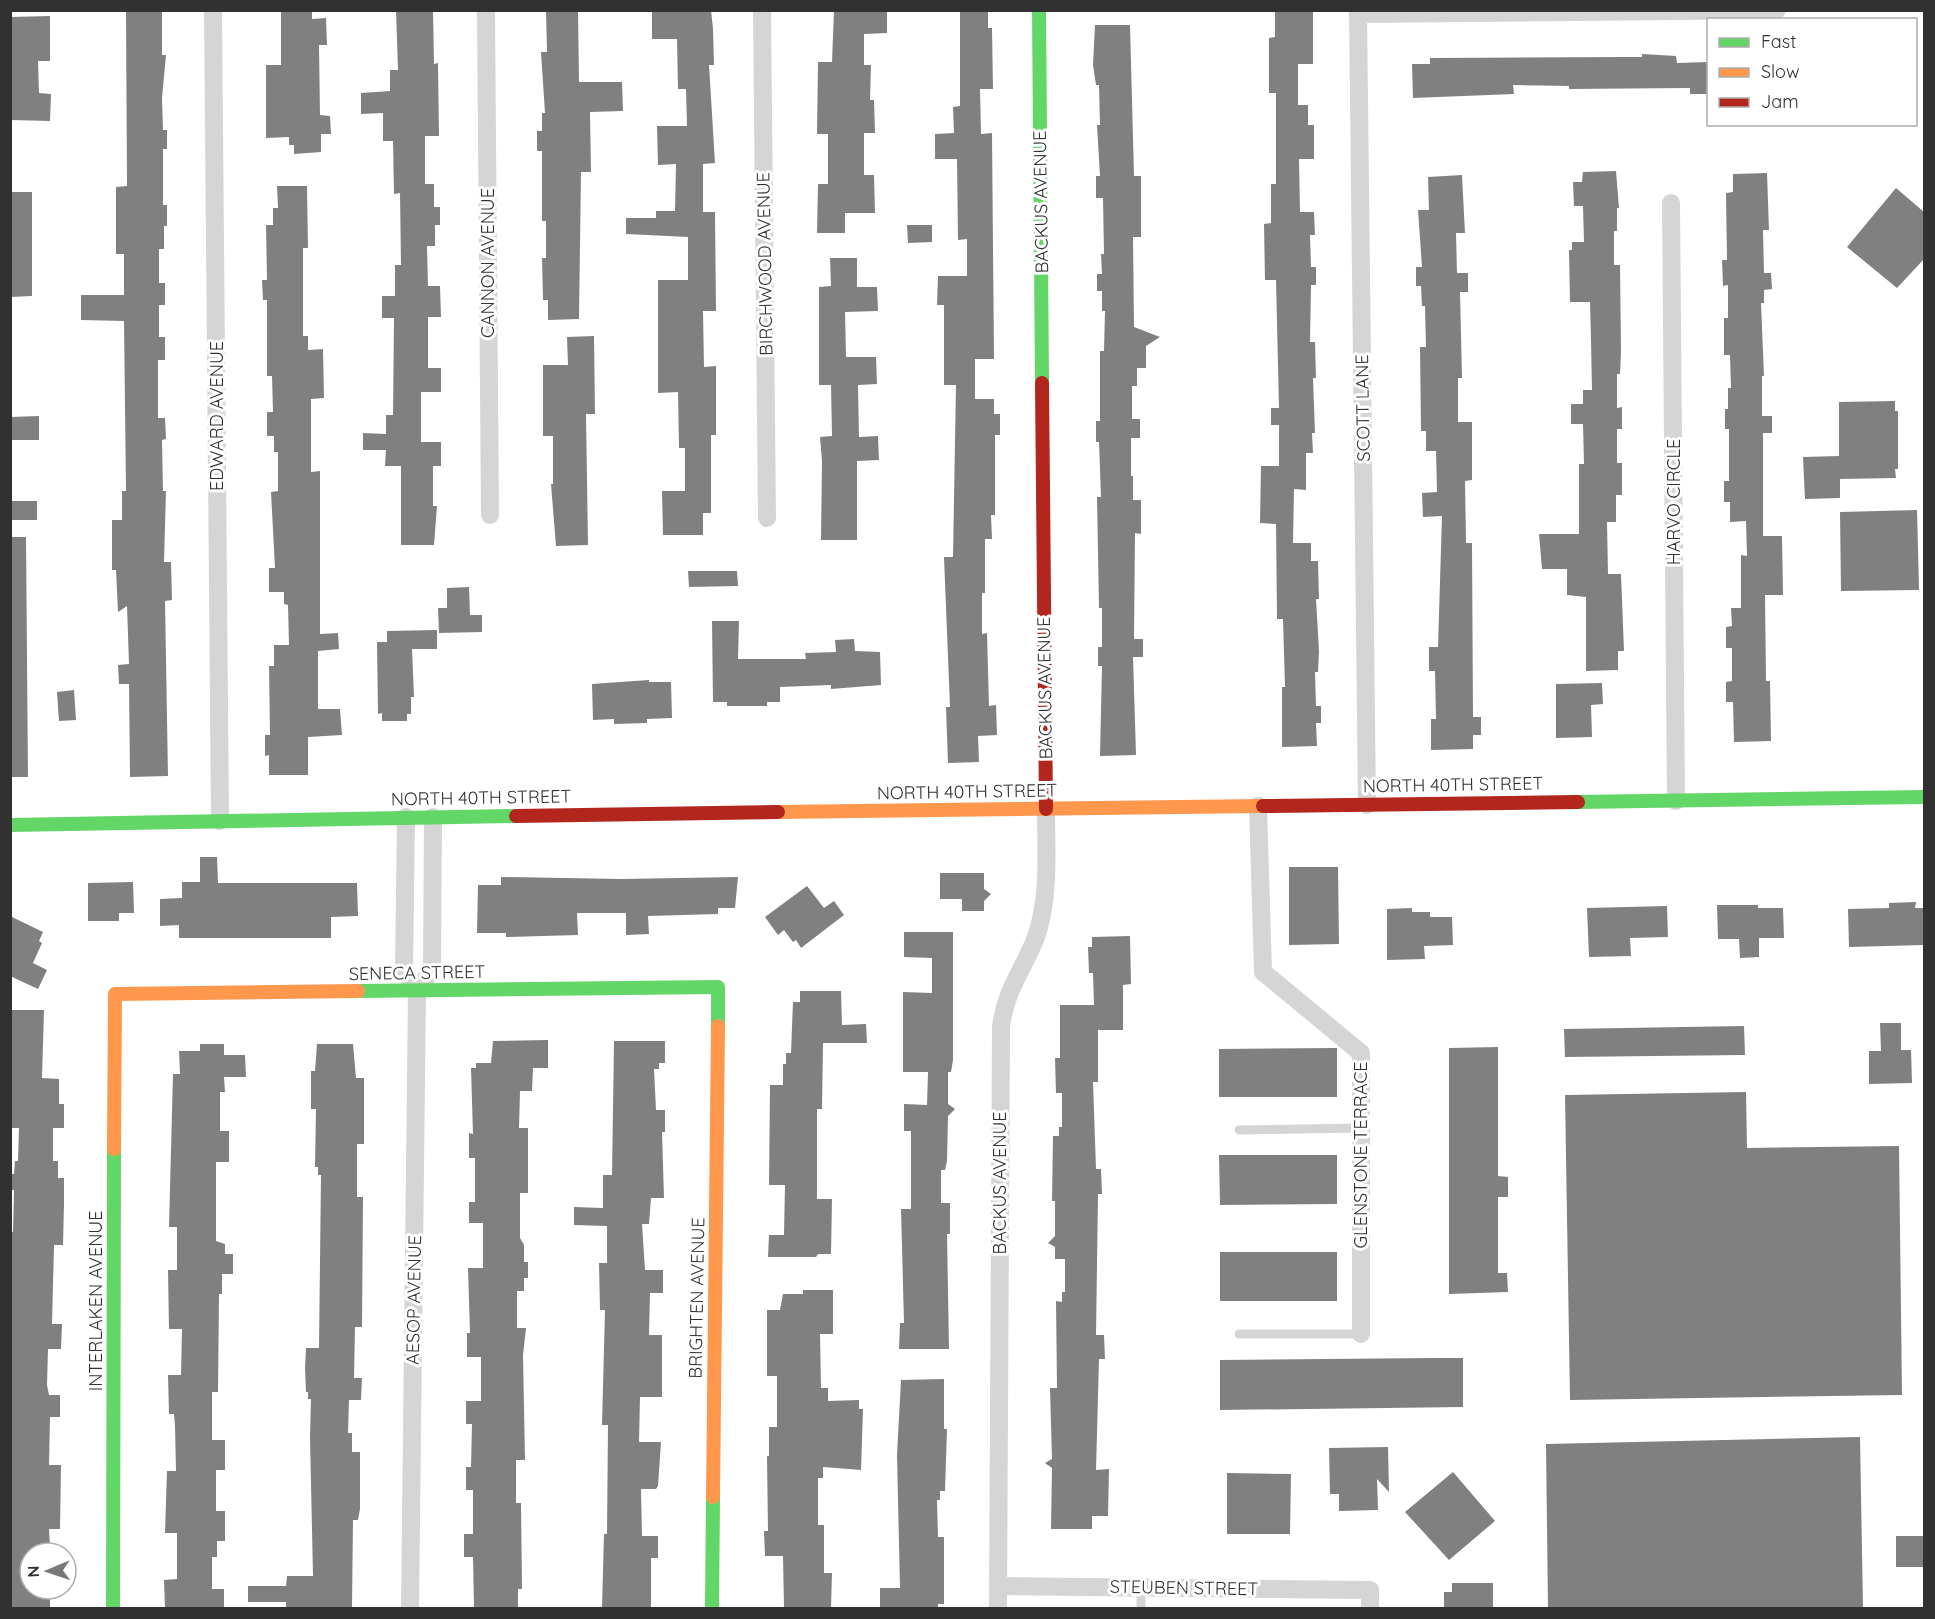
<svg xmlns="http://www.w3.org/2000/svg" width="1935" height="1619" font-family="Quicksand,sans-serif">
  <rect width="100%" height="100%" fill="#fff"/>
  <g fill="#808080">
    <polygon points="126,10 162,10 162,55 166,55 162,98 163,130 167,130 167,149 163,149 163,205 167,205 167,226 164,226 164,249 159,249 159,283 165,283 165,305 159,305 159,337 165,337 165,360 158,360 158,418 165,418 166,439 162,440 163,491 166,491 164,562 171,562 172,600 165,601 168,776 130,777 129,684 119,684 118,665 129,664 127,606 118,612 116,570 112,570 112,520 122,520 122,491 126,491 124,321 81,320 81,295 124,295 124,254 116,254 116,187 127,186"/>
    <polygon points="281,10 312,10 312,19 326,18 327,45 319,45 320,115 330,116 331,134 321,134 321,152 294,154 294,145 289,145 289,137 266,138 266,65 281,65"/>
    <polygon points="396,10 433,10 434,64 438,63 439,136 425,136 425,184 434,184 434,207 440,207 440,225 435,225 435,246 427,246 428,286 440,286 441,317 428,317 428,368 441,368 441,392 421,392 421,442 441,442 441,466 433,466 433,506 437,506 434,545 401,545 401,466 385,466 386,450 363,450 363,433 386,434 386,415 393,415 394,318 382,318 382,296 395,296 395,265 401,265 400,193 394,194 393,141 383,141 383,113 361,114 361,93 390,91 390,70 398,70"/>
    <polygon points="546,10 578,10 579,82 622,82 623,111 590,112 591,172 581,172 579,319 548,320 548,300 543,300 542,258 546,258 546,221 542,221 542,151 537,151 537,131 542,131 542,113 545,113 541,52 547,52"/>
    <polygon points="652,10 711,10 713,29 714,65 709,65 715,163 703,164 703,212 715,212 716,311 703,311 704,367 716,366 716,435 711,435 711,513 703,513 703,535 663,535 662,491 685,491 685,448 679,448 678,392 658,393 658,280 688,280 688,237 626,234 626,218 656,218 656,211 675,211 676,164 658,165 657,126 687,126 686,89 678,89 677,39 652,39"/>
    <polygon points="834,10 887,10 887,33 864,34 864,65 871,65 870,100 874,100 875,133 864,133 864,175 874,175 875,213 845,213 845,233 817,233 818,184 828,184 828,134 817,134 818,62 832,62"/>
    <polygon points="960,10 988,10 988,28 992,28 993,89 980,89 981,134 992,133 994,359 975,359 975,399 994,399 994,414 1000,414 1000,435 995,435 995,515 991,515 992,539 985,539 985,593 982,593 982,634 987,633 989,706 996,705 997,735 978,736 979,762 948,763 946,707 950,707 944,557 953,557 956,385 944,385 944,305 937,305 938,276 967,276 967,239 958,240 957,159 935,159 935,134 954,133 953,107 960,106"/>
    <polygon points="1275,10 1313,10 1313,64 1298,64 1298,105 1308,105 1308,125 1314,125 1314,159 1299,159 1300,212 1314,212 1315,235 1310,235 1311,267 1316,267 1316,285 1311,285 1310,342 1315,342 1316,378 1313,378 1315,433 1312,433 1313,453 1306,453 1306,490 1294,489 1293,543 1311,543 1311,561 1318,561 1319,599 1316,599 1319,651 1318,672 1315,672 1316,706 1321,706 1321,723 1316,723 1317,746 1282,747 1282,687 1285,687 1283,619 1277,619 1276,524 1260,523 1261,466 1279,466 1279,425 1271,425 1271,408 1279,408 1276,280 1265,280 1264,224 1271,223 1271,184 1276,184 1276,93 1269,93 1269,38 1275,37"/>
    <polygon points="50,16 50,61 38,61 39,93 51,94 50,121 10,120 10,17"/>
    <polygon points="1095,25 1130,25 1134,176 1141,176 1141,237 1133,237 1134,327 1160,337 1146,346 1146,368 1137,368 1137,386 1132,386 1132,419 1140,419 1140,438 1131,438 1131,476 1133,476 1133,500 1141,500 1141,534 1135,533 1134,639 1143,639 1143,657 1133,657 1136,755 1100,756 1102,666 1098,666 1098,647 1102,647 1102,608 1099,608 1097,497 1101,497 1099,442 1096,442 1096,421 1100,421 1100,351 1104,351 1105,311 1102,311 1102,291 1097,291 1097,274 1102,274 1101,254 1104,254 1103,198 1096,198 1096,176 1100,176 1097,125 1100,125 1099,85 1096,85 1093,65"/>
    <polygon points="1642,54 1676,56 1677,63 1708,62 1708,94 1690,94 1690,88 1569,89 1569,86 1513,85 1514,94 1413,98 1412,64 1430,64 1430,58 1623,57 1642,57"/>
    <polygon points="1616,171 1619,208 1617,208 1617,231 1614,231 1614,265 1620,265 1621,352 1620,374 1617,374 1617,408 1622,407 1622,429 1617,429 1617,463 1622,463 1622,495 1616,495 1616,522 1607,522 1608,574 1621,574 1624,651 1618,651 1618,670 1586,671 1586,597 1567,595 1567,569 1542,569 1539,534 1579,534 1579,464 1584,464 1583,424 1571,424 1571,404 1583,404 1583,390 1592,390 1591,341 1590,302 1570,302 1569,250 1572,250 1572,242 1584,242 1583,206 1574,206 1573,182 1582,182 1583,172"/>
    <polygon points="1767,173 1769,230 1763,230 1764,273 1771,273 1772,289 1764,290 1764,303 1761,303 1764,376 1762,376 1762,416 1772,416 1772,433 1763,433 1763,536 1782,536 1783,595 1765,595 1766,681 1770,681 1771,741 1734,742 1733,702 1726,702 1726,682 1732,681 1732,648 1726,648 1726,627 1732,626 1731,608 1741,608 1741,555 1747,556 1746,521 1730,522 1730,502 1724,502 1724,481 1729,481 1729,429 1725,429 1725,409 1728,409 1728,388 1731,388 1730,355 1724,355 1724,318 1728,318 1728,285 1723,286 1722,260 1727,260 1726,193 1733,192 1733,174"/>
    <polygon points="1462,175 1465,233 1456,233 1457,273 1468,273 1468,292 1460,292 1462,378 1458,378 1458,422 1472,422 1472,480 1465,481 1466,543 1472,543 1473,717 1481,717 1481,735 1473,735 1473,749 1431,750 1431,719 1436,719 1435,671 1429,671 1429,647 1438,647 1442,516 1423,517 1422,493 1437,492 1436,451 1426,451 1426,431 1421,431 1420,347 1426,347 1425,306 1422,306 1421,286 1416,286 1416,267 1422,267 1418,210 1429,210 1428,177"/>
    <polygon points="277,186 307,186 308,248 303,248 303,336 308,336 308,350 323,349 324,398 311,399 311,472 320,471 320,634 338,633 339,649 318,651 318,709 340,709 342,735 308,737 308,775 269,775 269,755 265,756 265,735 270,735 269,666 274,666 274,645 289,645 288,605 284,604 284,592 269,592 269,568 275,568 271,492 278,491 278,452 274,452 274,436 267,436 267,412 273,412 272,376 267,376 267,300 263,300 262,280 267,280 266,225 273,225 273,208 278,208"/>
    <polygon points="1896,188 1924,212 1924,259 1897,288 1847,247"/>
    <polygon points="10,192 32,192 32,296 10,297"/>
    <polygon points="907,225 932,225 932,242 908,243"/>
    <polygon points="830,258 857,258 857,287 877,287 878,311 845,312 846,357 876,357 877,384 858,385 859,437 878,436 879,460 857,461 857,540 821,540 822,461 820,437 832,436 831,385 819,385 819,287 831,286"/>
    <polygon points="594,336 595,414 586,414 588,545 556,546 551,484 553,484 553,436 543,436 543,365 568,365 567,337"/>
    <polygon points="1895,401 1895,411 1898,411 1898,469 1895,469 1896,478 1840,479 1840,498 1805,499 1803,457 1839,456 1839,402"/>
    <polygon points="39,416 39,440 10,440 10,417"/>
    <rect x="10" y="501" width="27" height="19"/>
    <polygon points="1917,510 1919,590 1841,591 1840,512"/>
    <polygon points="10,537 26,537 28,777 10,777"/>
    <polygon points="688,571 737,571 738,586 689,587"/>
    <polygon points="469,587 470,615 482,615 482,632 439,633 438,608 447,608 447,588"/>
    <polygon points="712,621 739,621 738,659 806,659 805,653 836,652 835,640 854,639 855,651 880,652 881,685 831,689 831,685 780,687 780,702 767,702 767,706 727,706 727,702 713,702"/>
    <polygon points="437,630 437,649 412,649 414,697 411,697 411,714 407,714 407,721 382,721 382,713 378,714 377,642 387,642 387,631"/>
    <polygon points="649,680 649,682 671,682 672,718 647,719 647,723 614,724 614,719 593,720 592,684"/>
    <polygon points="1602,683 1603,704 1591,705 1592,737 1556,738 1556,684"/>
    <polygon points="74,690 76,720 59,721 57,692"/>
    <polygon points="200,857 217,857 218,883 357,883 358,916 331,917 331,938 179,938 179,925 160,926 160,899 182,898 182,882 200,882"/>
    <polygon points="1289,867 1338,867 1339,944 1289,945"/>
    <polygon points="940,873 984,873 984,889 991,894 984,901 984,911 962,911 962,899 940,899"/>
    <polygon points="501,877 621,879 738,877 735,908 718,908 718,914 648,916 649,934 626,935 626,913 577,913 578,935 506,937 506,933 477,933 478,885 501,885"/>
    <polygon points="133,882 134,913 119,913 119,921 88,921 88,883"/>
    <polygon points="807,886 824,908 834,901 844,915 801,948 796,940 793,942 784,930 778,935 765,917"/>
    <polygon points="1916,902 1915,908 1924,908 1924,945 1849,947 1848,909 1889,908 1889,903"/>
    <polygon points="1717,905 1758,905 1758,908 1783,908 1784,938 1759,938 1759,957 1740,958 1739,939 1718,939"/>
    <polygon points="1667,906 1668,937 1630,938 1631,956 1589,957 1587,908"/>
    <polygon points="1412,908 1412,912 1430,912 1430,917 1452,917 1453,945 1424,946 1425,959 1387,960 1387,909"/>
    <polygon points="10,916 43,932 39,941 42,943 33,963 47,970 38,989 10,976"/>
    <polygon points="904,932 953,932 953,1060 951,1072 948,1072 948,1104 955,1109 948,1116 947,1161 945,1170 941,1170 941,1203 950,1203 950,1234 947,1234 949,1349 899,1349 900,1323 904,1323 901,1209 911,1209 911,1131 904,1131 904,1104 927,1105 928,1072 903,1072 903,992 932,993 932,958 904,957"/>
    <polygon points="1130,936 1131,984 1123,985 1123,1030 1098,1030 1098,1082 1093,1082 1096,1169 1101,1169 1102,1194 1098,1194 1096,1335 1104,1335 1105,1359 1099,1359 1096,1470 1109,1469 1108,1516 1092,1516 1092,1529 1051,1529 1052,1468 1045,1463 1052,1459 1050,1388 1057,1388 1056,1301 1062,1302 1062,1292 1065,1292 1065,1259 1055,1259 1055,1247 1048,1243 1055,1236 1055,1201 1052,1201 1053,1136 1059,1136 1059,1127 1062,1127 1062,1093 1056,1093 1055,1058 1060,1058 1060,1005 1094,1005 1093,973 1089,973 1088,947 1092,947 1092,937"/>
    <polygon points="800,991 841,991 842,1025 866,1024 867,1043 823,1043 822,1109 817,1109 817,1199 832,1199 831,1254 818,1254 816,1257 768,1257 769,1235 784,1235 785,1185 769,1185 770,1085 783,1085 783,1064 786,1064 786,1053 791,1053 793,1002 800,1002"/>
    <polygon points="10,1010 44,1010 42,1078 59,1079 59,1104 64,1104 64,1128 53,1128 53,1161 58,1161 58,1178 64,1178 64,1204 63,1245 54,1245 52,1324 62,1324 61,1349 48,1349 47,1385 49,1395 60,1395 60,1417 50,1417 49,1465 61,1465 60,1529 49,1529 50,1546 44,1546 42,1553 30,1553 30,1589 50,1589 50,1608 10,1608 10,1232 13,1232 14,1190 12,1190 11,1174 14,1174 15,1161 18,1161 19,1128 10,1128"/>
    <polygon points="1880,1023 1901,1023 1901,1050 1911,1050 1912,1083 1869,1084 1869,1051 1881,1051"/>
    <polygon points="1744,1026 1745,1055 1565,1057 1564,1029"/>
    <polygon points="548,1040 548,1068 533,1068 532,1091 520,1091 519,1128 528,1128 528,1193 520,1193 520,1238 524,1245 524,1262 528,1262 528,1278 524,1278 524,1291 517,1291 517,1328 526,1328 523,1355 525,1460 516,1460 516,1503 521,1503 522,1589 518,1589 518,1608 474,1608 473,1557 464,1557 464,1534 473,1534 473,1490 466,1490 466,1467 471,1467 472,1424 466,1424 466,1401 481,1401 481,1357 467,1357 467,1333 470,1333 468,1268 483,1268 483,1223 469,1223 469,1202 475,1202 475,1158 469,1158 469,1133 473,1134 471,1068 476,1068 476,1063 491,1063 493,1041"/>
    <polygon points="614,1041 665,1041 665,1063 659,1063 659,1069 654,1069 656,1110 665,1110 665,1132 662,1132 664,1198 651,1198 649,1224 642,1224 645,1270 663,1270 663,1293 650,1293 649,1335 662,1335 662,1397 640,1397 639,1442 661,1442 658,1486 656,1489 641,1489 642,1536 658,1536 658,1558 651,1558 651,1608 602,1608 604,1534 607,1534 608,1425 602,1425 605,1310 600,1310 599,1263 607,1263 607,1226 574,1225 574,1207 603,1208 603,1175 612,1175"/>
    <polygon points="200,1044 224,1044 224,1055 245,1055 246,1077 224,1077 225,1092 220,1092 220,1131 229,1131 229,1162 216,1162 216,1241 225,1244 225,1254 233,1254 233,1274 222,1274 222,1294 219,1294 218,1392 212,1392 212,1440 225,1440 225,1470 216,1470 216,1511 225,1511 225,1541 217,1541 217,1557 212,1557 212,1589 224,1589 224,1608 165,1608 164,1580 177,1579 177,1533 165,1533 167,1471 176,1471 175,1426 174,1414 169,1414 168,1375 181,1375 182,1329 169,1329 168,1270 177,1270 177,1227 169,1227 173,1074 180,1074 179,1051 200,1051"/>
    <polygon points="317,1044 353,1044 356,1078 364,1078 364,1144 357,1144 357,1197 363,1197 362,1327 355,1327 354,1378 362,1378 361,1400 349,1400 348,1433 352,1433 352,1452 360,1452 360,1509 358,1520 353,1520 352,1608 286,1608 286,1602 248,1602 248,1586 286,1586 287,1576 313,1576 310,1437 311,1399 308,1399 308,1392 306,1392 305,1368 306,1348 319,1348 321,1175 318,1175 318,1167 315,1167 316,1109 311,1109 311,1071 315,1071"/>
    <polygon points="1498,1047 1498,1176 1508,1177 1508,1197 1498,1197 1498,1273 1507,1273 1508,1292 1449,1294 1449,1048"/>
    <polygon points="1337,1048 1337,1097 1219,1097 1219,1049"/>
    <polygon points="1746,1092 1747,1148 1899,1146 1902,1395 1570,1400 1565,1095"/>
    <polygon points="1219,1155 1337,1155 1337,1204 1220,1205"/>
    <rect x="1220" y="1252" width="117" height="49"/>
    <polygon points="803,1290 833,1290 833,1334 820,1334 821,1388 828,1388 828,1401 859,1400 859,1409 863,1409 861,1470 823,1467 823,1478 818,1478 818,1525 824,1525 824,1573 832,1573 831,1608 784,1608 783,1556 765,1556 764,1531 768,1531 767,1456 769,1456 769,1427 777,1427 777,1376 767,1376 767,1310 780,1310 783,1294 803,1294"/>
    <polygon points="1436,1358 1463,1358 1463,1407 1220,1410 1220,1360"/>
    <polygon points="944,1379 944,1429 947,1429 945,1491 940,1491 940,1500 937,1500 938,1537 944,1537 944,1604 938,1604 938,1608 880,1608 880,1588 900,1588 897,1455 901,1380"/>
    <polygon points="1860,1437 1863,1608 1548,1608 1546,1444"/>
    <polygon points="1388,1447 1389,1492 1377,1479 1378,1510 1339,1511 1339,1494 1330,1494 1329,1448"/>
    <polygon points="1453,1472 1495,1521 1449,1560 1405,1512"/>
    <polygon points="1227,1473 1291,1474 1290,1534 1227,1534"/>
    <rect x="1896" y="1536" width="28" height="31"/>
    <polygon points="1452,1583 1493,1583 1493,1608 1444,1608 1444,1592 1452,1592"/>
  </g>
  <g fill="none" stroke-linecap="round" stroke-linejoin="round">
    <g stroke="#d5d5d5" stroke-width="9">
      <polyline points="1239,1130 1361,1128"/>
      <polyline points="1239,1334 1361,1334"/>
      <polyline points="1141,1608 1141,1588"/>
    </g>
    <g stroke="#d5d5d5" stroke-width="18">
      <polyline points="213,10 220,821"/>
      <polyline points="486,10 490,515"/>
      <polyline points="762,10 767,518"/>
      <polyline points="1358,10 1367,805"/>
      <polyline points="1358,14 1777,10"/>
      <polyline points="1671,203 1676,801"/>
      <polyline points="1258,806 1263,972 1361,1053 1361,1334"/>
      <polyline points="406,817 404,971 417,991 410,1608"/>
      <polyline points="417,991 432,970 433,817"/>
      <polyline points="998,1586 1370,1590 1370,1608"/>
      <path d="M 998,1608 L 1001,1027 C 1006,988 1023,971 1036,937 C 1050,896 1046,851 1046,809"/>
    </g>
    <g stroke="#63d668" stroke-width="14">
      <polyline points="1039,10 1042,383"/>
      <polyline points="1578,802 1924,797"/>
      <polyline points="10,825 516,816"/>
      <polyline points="358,991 718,987 718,1026"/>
      <polyline points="113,1608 114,1149"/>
      <polyline points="712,1608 713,1497"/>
    </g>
    <g stroke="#ff974d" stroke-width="14">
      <polyline points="778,812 1263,806"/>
      <polyline points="114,1149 115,994 358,991"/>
      <polyline points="713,1497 718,1026"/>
    </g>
    <g stroke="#b3261e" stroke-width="14">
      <polyline points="1042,383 1046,809"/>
      <polyline points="1263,806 1578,802"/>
      <polyline points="516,816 778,812"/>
    </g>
  </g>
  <g text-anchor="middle" stroke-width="6" stroke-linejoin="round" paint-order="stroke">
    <g font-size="18" fill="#313131" stroke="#fff">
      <text transform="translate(1041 202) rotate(-91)" y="6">BACKUS AVENUE</text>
      <text transform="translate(488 263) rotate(-90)" y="6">CANNON AVENUE</text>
      <text transform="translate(765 264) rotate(-91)" y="6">BIRCHWOOD AVENUE</text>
      <text transform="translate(1363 408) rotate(-91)" y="6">SCOTT LANE</text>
      <text transform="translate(217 416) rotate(-90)" y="6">EDWARD AVENUE</text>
      <text transform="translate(1674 502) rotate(-90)" y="6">HARVO CIRCLE</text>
      <text transform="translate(1045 688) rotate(-91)" y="6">BACKUS AVENUE</text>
      <text transform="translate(1453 785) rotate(-1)" y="6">NORTH 40TH STREET</text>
      <text transform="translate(967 792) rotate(-1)" y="6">NORTH 40TH STREET</text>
      <text transform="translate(481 798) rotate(-1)" y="6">NORTH 40TH STREET</text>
      <text transform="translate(417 973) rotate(-1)" y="6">SENECA STREET</text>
      <text transform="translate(1361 1155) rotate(-90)" y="6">GLENSTONE TERRACE</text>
      <text transform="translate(1000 1183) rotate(-90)" y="6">BACKUS AVENUE</text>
      <text transform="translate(697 1298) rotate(-89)" y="6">BRIGHTEN AVENUE</text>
      <text transform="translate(414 1300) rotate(-89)" y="6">AESOP AVENUE</text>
      <text transform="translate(96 1301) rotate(-90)" y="6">INTERLAKEN AVENUE</text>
      <text transform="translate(1184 1588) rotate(1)" y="6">STEUBEN STREET</text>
    </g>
  </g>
  <rect width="1935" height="1619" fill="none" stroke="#313131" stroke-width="24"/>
  <rect x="1707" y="18" width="210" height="108" fill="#ffffff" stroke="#adadad" stroke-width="1.5"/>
  <rect x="1719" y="38" width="30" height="9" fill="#63d668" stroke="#adadad" stroke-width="1.5"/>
  <text x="1761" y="48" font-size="18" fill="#313131">Fast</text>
  <rect x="1719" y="68" width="30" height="9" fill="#ff974d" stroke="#adadad" stroke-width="1.5"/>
  <text x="1761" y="78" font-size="18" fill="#313131">Slow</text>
  <rect x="1719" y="98" width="30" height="9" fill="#b3261e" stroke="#adadad" stroke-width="1.5"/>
  <text x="1761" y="108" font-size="18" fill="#313131">Jam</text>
  <g transform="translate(48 1571) rotate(268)"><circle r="28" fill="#ffffff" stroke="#adadad" stroke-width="1.5"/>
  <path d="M0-4.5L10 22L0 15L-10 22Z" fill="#797979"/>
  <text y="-9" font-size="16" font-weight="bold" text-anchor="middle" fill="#313131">N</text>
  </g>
</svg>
